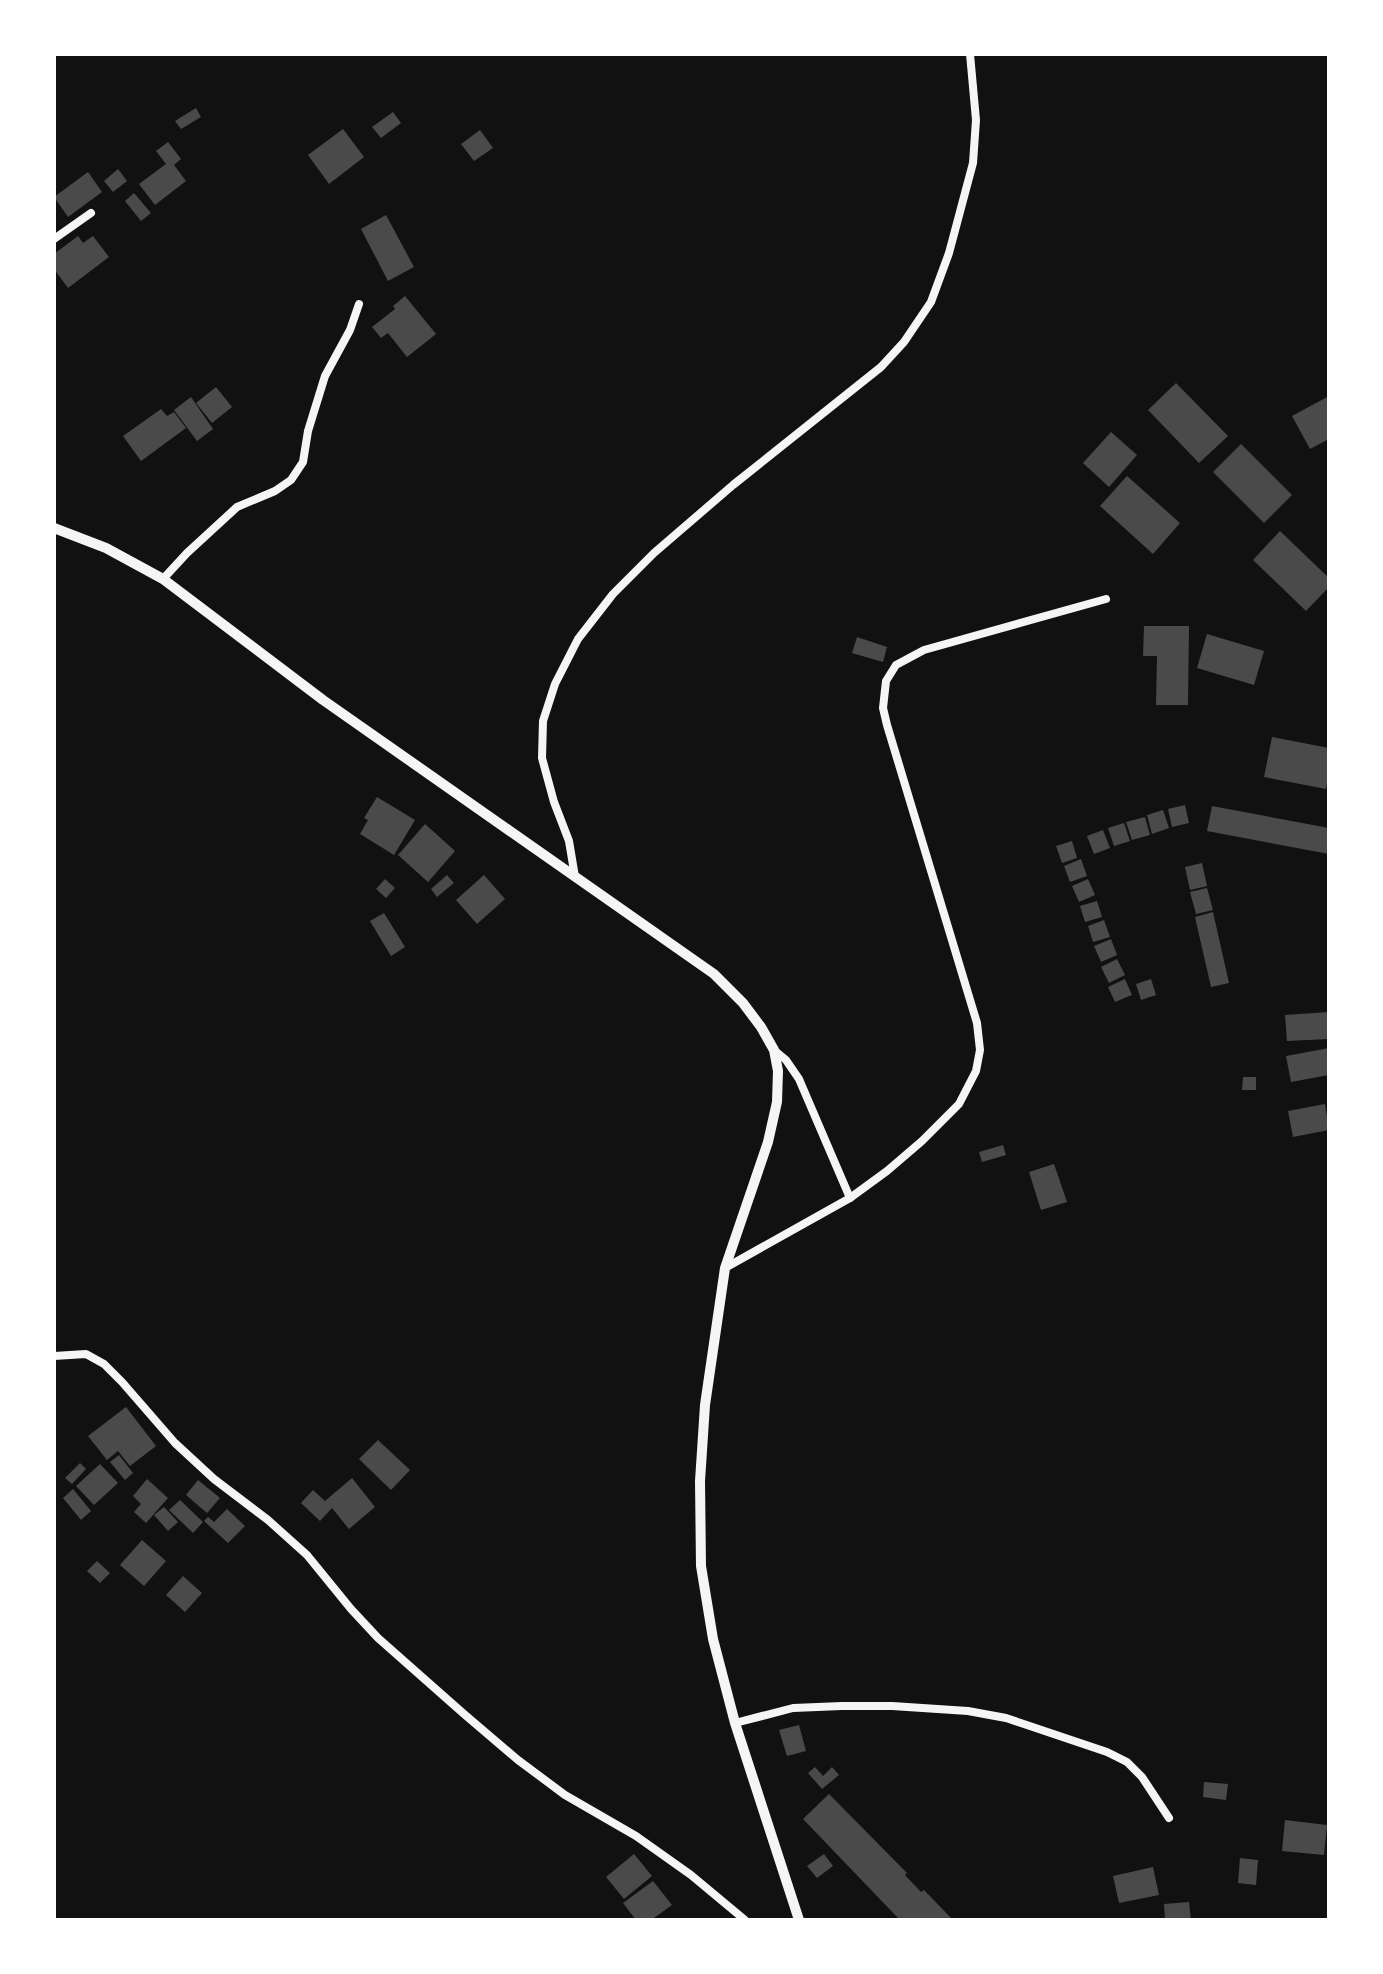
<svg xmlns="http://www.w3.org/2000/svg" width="1383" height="1974" font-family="Overpass,sans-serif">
  <rect width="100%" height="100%" fill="#111"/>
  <g fill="#4a4a4a">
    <polygon points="196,108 201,117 181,129 175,121"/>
    <polygon points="393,112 401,123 381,138 372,127"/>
    <polygon points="343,129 364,157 329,184 308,155"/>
    <polygon points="480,130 493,148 474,161 461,144"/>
    <polygon points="168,142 181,159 174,165 186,181 155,205 139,184 166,164 156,151"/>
    <polygon points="118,169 127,181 113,192 104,181"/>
    <polygon points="88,172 102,192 68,217 54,197"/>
    <polygon points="134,193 151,213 141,221 125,201"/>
    <polygon points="386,215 414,267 388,281 361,229"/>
    <polygon points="78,236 83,243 93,236 109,257 68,288 54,269 54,254"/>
    <polygon points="405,296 436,334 407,357 388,333 381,338 372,327 395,309 393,306"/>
    <polygon points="1176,383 1228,436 1199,463 1148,410"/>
    <polygon points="216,387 232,407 212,423 196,403"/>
    <polygon points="1329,396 1329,439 1310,449 1292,416"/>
    <polygon points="191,397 213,429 197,441 174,410"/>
    <polygon points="161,409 167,416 174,412 186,428 141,461 123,436"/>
    <polygon points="1111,432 1137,455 1109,487 1083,463"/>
    <polygon points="1241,444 1292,495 1264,523 1213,472"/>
    <polygon points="1127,476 1180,523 1153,554 1100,506"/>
    <polygon points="1280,531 1329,578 1329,587 1306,611 1253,560"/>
    <polygon points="1144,626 1189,626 1188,705 1156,705 1157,656 1143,656"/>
    <polygon points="1207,634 1264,651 1254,685 1197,668"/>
    <polygon points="857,637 887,647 883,662 852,653"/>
    <polygon points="1272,737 1329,748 1329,772 1326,789 1264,777"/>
    <polygon points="377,797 415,820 394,855 360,834 368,820 364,818"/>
    <polygon points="1185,805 1189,823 1172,827 1168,809"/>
    <polygon points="1212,806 1329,828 1329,854 1207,831"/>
    <polygon points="1163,810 1169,828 1152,834 1147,815"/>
    <polygon points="1145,817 1150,835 1132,840 1126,822"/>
    <polygon points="1124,823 1130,841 1114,846 1108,828"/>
    <polygon points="425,824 455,851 428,882 398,855"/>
    <polygon points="1103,830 1110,848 1094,854 1087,836"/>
    <polygon points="1072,841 1077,858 1062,863 1056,846"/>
    <polygon points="1081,859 1087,876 1070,882 1064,866"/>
    <polygon points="1202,863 1207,886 1190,890 1185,867"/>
    <polygon points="447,875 454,883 437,897 431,889"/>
    <polygon points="484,875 505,899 477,924 456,900"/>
    <polygon points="385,879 395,888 386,898 376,889"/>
    <polygon points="1088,879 1095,895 1079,902 1072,886"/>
    <polygon points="1207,888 1213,910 1196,914 1190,892"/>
    <polygon points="1097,901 1102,917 1085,922 1080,906"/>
    <polygon points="1213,912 1229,983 1211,987 1195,917"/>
    <polygon points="384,913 405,947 391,956 370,921"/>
    <polygon points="1104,920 1110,937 1093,942 1088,926"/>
    <polygon points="1111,939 1117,955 1101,962 1094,946"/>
    <polygon points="1117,959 1125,975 1109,983 1101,967"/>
    <polygon points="1125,979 1132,995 1115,1002 1108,987"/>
    <polygon points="1151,979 1156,995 1141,1000 1136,984"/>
    <polygon points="1329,1012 1329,1039 1287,1041 1285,1015"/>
    <polygon points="1329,1048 1329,1075 1291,1082 1286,1056"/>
    <polygon points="1243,1077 1256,1077 1256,1090 1242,1090"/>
    <polygon points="1325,1104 1329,1130 1293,1137 1288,1111"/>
    <polygon points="1003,1145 1006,1155 982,1162 979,1152"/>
    <polygon points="1054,1164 1067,1202 1041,1210 1029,1172"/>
    <polygon points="126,1407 156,1446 130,1466 118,1451 107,1460 88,1436"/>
    <polygon points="378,1440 410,1470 391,1490 359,1459"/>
    <polygon points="119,1455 133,1473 125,1480 110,1462"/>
    <polygon points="80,1463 86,1469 72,1484 65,1478"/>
    <polygon points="100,1464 118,1483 94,1505 76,1486"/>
    <polygon points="352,1478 375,1507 349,1529 332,1508 320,1521 301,1503 313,1490 325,1501"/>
    <polygon points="147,1479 168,1498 146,1523 134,1512 141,1504 133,1496"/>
    <polygon points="198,1480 220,1498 207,1513 186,1495"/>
    <polygon points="73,1489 91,1511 81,1520 63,1498"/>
    <polygon points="180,1500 203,1522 193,1533 169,1510"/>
    <polygon points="164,1507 178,1522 168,1531 154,1515"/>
    <polygon points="227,1509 245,1526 228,1543 204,1521 208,1517 214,1522"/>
    <polygon points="142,1540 166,1561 144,1586 120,1565"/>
    <polygon points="97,1561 110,1573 100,1583 87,1571"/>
    <polygon points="183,1576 202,1593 185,1612 166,1595"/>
    <polygon points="799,1725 806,1751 787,1756 779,1730"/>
    <polygon points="815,1767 823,1776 832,1767 839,1775 822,1789 808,1773"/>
    <polygon points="1204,1782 1228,1784 1226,1800 1203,1797"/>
    <polygon points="829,1794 907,1873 905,1875 921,1892 924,1890 953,1920 900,1920 803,1819"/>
    <polygon points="1285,1820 1327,1825 1324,1855 1282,1851"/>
    <polygon points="634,1854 652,1876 624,1899 606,1877"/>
    <polygon points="824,1854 833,1866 817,1878 807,1866"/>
    <polygon points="1240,1858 1258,1860 1256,1885 1238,1883"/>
    <polygon points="1153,1867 1159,1895 1119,1903 1113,1876"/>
    <polygon points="653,1881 672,1905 651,1920 636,1920 623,1903"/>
    <polygon points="1189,1902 1191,1920 1165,1920 1164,1904"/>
  </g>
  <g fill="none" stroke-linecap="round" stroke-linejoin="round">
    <g stroke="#f5f5f5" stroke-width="8">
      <polyline points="54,239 91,213"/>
      <polyline points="163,579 187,553 237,507 275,491 291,480 303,462 308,431 325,376 350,330 359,304"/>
      <polyline points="575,877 569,841 554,802 542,758 543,721 555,684 578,639 613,594 654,553 733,485 881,367 904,342 931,302 949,253 973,163 976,120 970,54"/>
      <polyline points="774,1050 786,1060 799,1079 850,1198"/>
      <polyline points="725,1268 850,1198 887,1171 922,1141 959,1104 976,1071 980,1050 977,1023 887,725 883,708 886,681 896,665 924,650 1106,599"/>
      <polyline points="54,1356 86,1354 104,1364 122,1382 175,1443 214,1479 268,1520 307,1555 351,1609 378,1638 464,1714 518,1760 565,1795 636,1836 691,1875 745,1920"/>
      <polyline points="735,1723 793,1708 842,1706 892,1706 968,1711 1006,1718 1107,1752 1127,1762 1142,1777 1169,1818"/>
    </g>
    <polyline stroke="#f5f5f5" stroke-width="10" points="54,528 106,548 163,579 323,700 714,974 743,1003 761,1027 774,1050 778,1071 777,1102 768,1142 725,1268 705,1405 700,1481 701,1566 713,1639 735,1723 799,1920"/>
  </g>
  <rect width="1383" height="1974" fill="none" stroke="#ffffff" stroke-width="112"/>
</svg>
